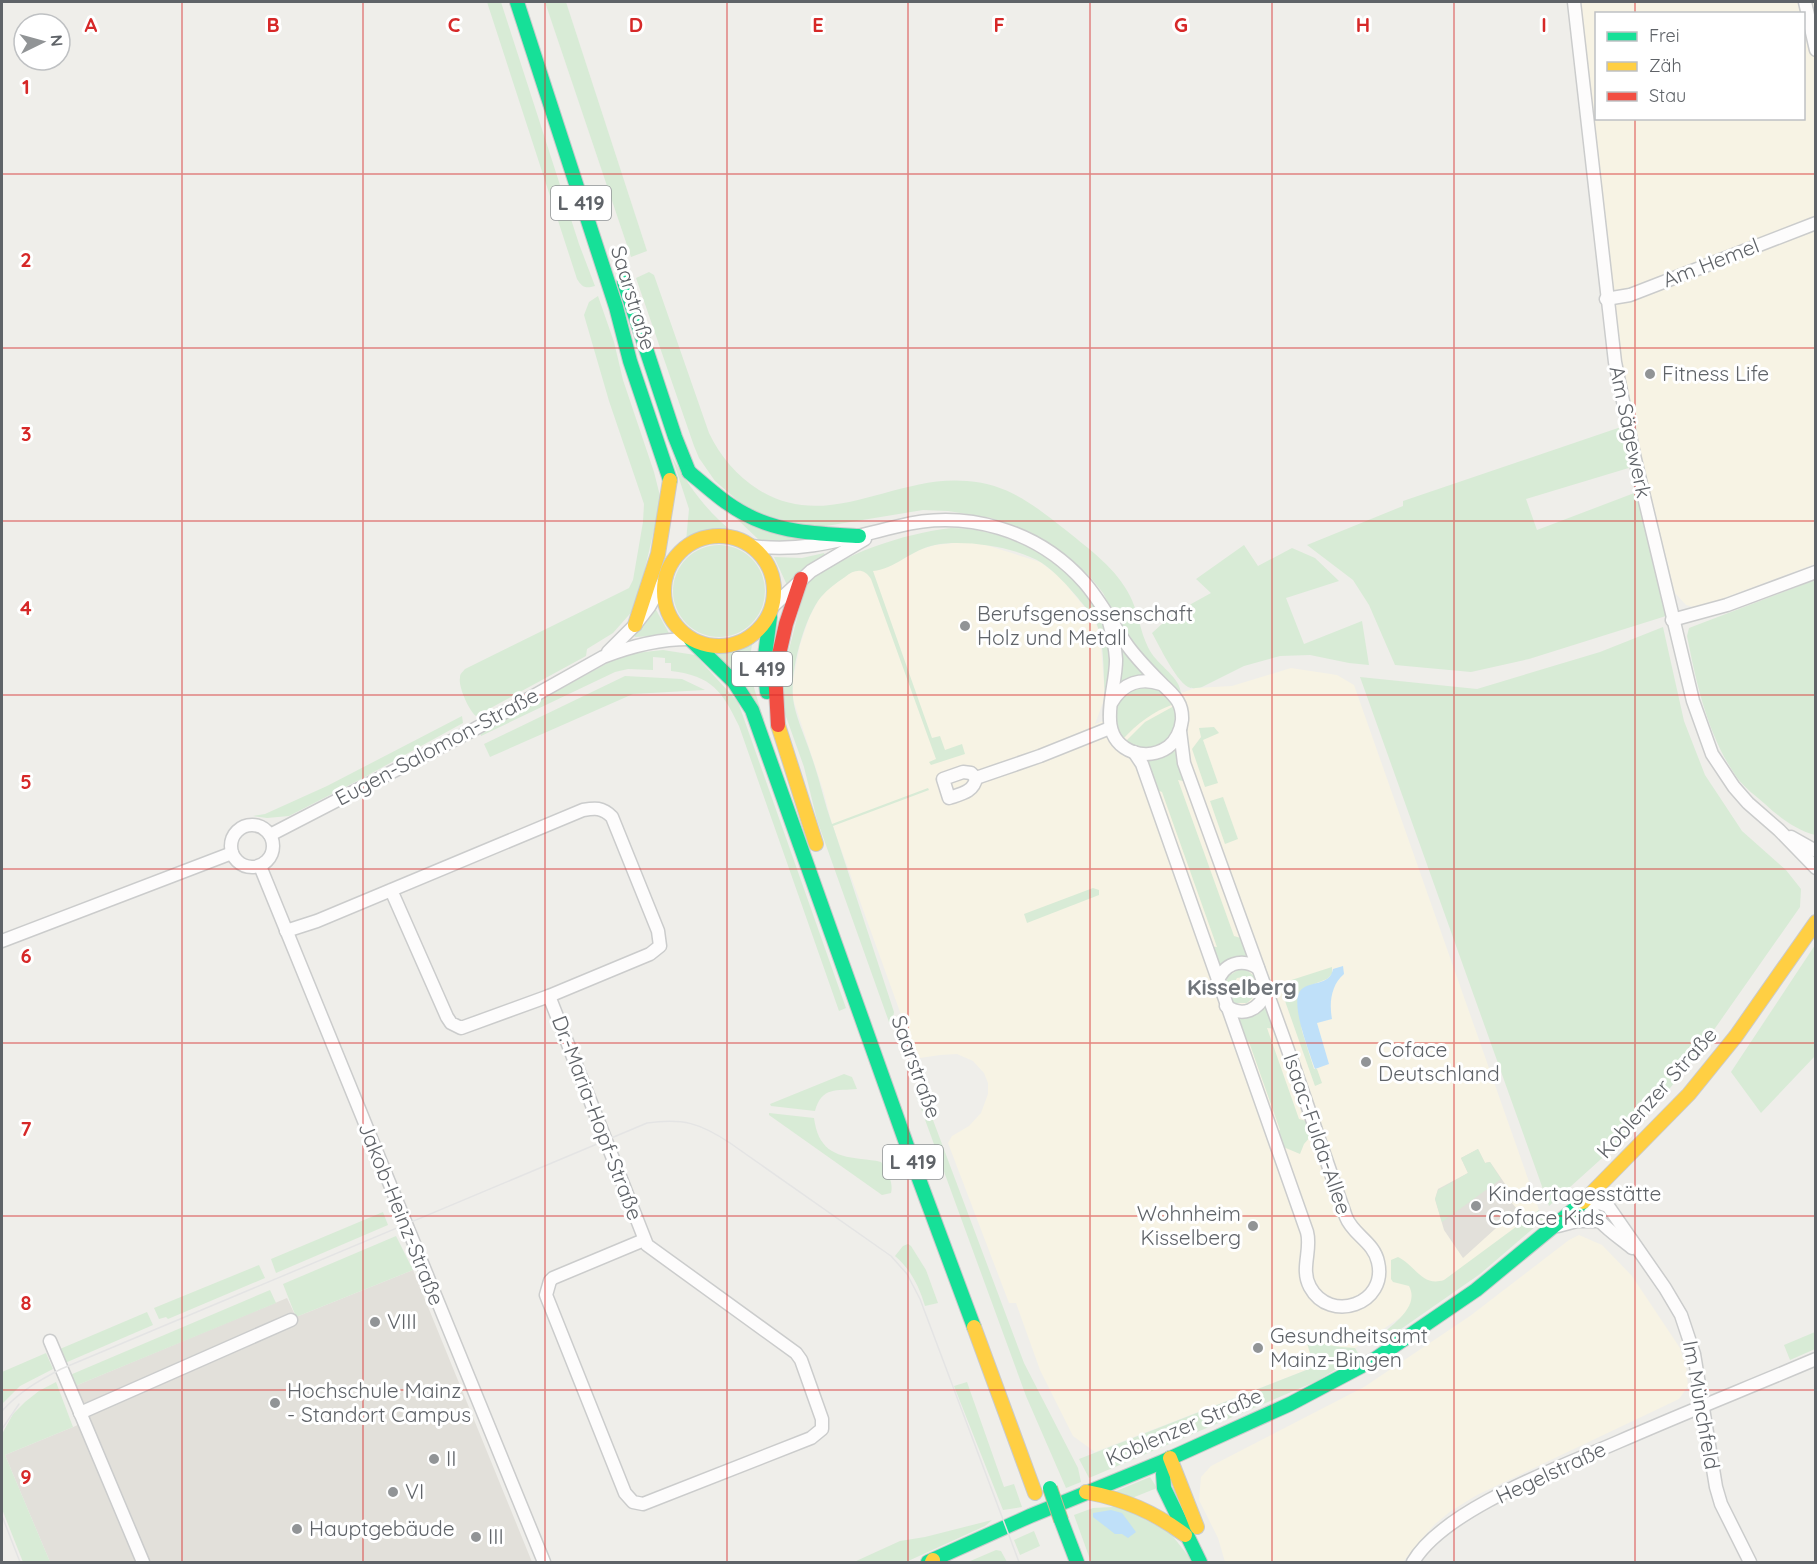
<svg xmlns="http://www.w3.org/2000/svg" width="1817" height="1564" font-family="Quicksand,sans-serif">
  <rect width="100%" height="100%" fill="#efeeea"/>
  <g fill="#f7f3e4" fill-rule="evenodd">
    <path d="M 1581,2 L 1815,2 L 1815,564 L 1697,608 L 1686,605 L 1675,593 L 1646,476 L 1622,363 ZM 1596,14 L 1804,14 L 1804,118 L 1596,118 Z"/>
    <polygon points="963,542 983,544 1040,562 1060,577 1094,619 1100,634 1105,697 1095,724 1195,688 1232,686 1291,668 1337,675 1354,685 1539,1210 1401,1317 1355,1348 1314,1367 1095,1452 1073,1436 1040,1370 1016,1303 1009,1303 948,1143 952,1136 969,1126 981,1113 988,1094 988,1083 984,1073 973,1061 957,1054 940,1055 920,1058 916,1056 832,824 823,790 793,699 793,680 800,645 809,618 819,599 828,589 854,570 873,570 894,564 919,550 935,545"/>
    <polygon points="1579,1235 1602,1245 1632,1276 1680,1348 1686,1367 1688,1386 1679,1399 1477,1495 1451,1511 1435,1524 1418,1543 1403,1562 1225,1562 1218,1538 1199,1500 1201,1477 1211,1466 1364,1387 1470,1316 1569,1240"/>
  </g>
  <g fill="#e2e0da">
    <polygon points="1478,1149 1485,1163 1490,1162 1516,1200 1512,1203 1517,1209 1463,1258 1444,1230 1435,1199 1438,1189 1468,1173 1461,1158"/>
    <polygon points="413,1270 532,1562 50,1562 5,1455 90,1420 75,1386 287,1298 296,1317"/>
  </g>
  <g fill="#d8ebd6">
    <path d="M 487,2 L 501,2 L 579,244 L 595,286 C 585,289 582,287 577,279 Z"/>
    <polygon points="545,2 566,2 647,251 631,257"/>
    <path d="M 649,272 L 654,275 L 709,433 C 720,456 737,476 759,490 C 828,533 895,474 967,481 C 1009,484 1035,506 1067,531 C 1090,550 1116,568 1130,596 C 1136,608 1139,622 1143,635 C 1145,640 1147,646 1150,651 C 1158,665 1181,678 1181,694 L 1153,670 L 1124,634 L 1103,593 L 1091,578 L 1062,552 L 1030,532 L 991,518 L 948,511 L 923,510 L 814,528 L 750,511 L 715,481 L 699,458 L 694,446 L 636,278 Z"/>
    <path d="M 598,296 L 614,342 L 623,380 L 654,472 L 661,500 L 636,607 L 613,633 L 587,649 L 586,656 L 476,716 C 469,711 458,686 460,678 C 460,673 462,673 465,669 L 621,592 L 629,588 L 633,580 L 643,522 L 644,504 L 609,401 L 584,315 L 589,302 Z"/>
    <polygon points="1621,427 1632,467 1526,499 1537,530 1637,492 1666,616 1529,659 1471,672 1395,665 1369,605 1353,580 1307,545 1403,506 1403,501"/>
    <path d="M 672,457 C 688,485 705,509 729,529 L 728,533 L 707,533 L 686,541 L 689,509 Z"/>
    <polygon points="718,501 818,542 770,543 759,540"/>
    <path d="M 951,528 C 1019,528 1096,576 1110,645 C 1114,661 1109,680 1108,696 L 1105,697 C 1103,674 1105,640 1095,620 C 1091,612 1083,605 1078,598 C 1067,585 1056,573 1042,563 C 1017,547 964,539 935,545 C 912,549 895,569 873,571 L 932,738 L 940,736 L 945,750 L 962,744 L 965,754 L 931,765 L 929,762 L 936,759 L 871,579 C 864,568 855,569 845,577 C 836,583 828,589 821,597 C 804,618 790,671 793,697 C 794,714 807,741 812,758 C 820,780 824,802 832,824 L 928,788 L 929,790 L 833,826 L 894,1012 L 893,1019 L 891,1022 L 889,1022 L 817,820 L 804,767 L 784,711 L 780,685 L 806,583 C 845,553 902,534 951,528 Z"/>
    <path d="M 1244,545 L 1258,566 L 1292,548 L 1315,558 L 1339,581 L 1286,598 L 1304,644 L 1362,621 L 1369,665 L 1349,663 L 1310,655 L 1280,656 L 1244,666 L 1202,687 C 1198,688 1192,689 1188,687 C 1175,679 1160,647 1152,633 L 1173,614 L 1211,593 L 1196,579 Z"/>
    <circle cx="719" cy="591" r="46"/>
    <polygon points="824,553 825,555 809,565 787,585 774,557 802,558"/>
    <path d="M 1815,580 L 1815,835 C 1796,830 1780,818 1765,804 C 1756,796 1745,788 1738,779 C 1708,737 1697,686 1687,636 L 1689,628 Z"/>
    <polygon points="655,608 670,635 635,637 634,635"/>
    <polygon points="1663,627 1684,721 1705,775 1742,831 1786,870 1801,889 1800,907 1690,1064 1641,1123 1549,1206 1360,677 1477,689 1600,652"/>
    <path d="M 751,639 L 753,640 C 746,669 755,692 764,719 L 762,719 L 712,649 L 730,648 Z"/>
    <polygon points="1116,641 1149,675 1118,688"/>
    <path d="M 663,650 L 695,655 L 738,702 L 846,1008 L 839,1011 L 739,726 C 722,691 712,676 671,671 L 671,663 L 665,663 L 665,658 L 653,657 L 653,670 L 628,669 L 615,672 L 481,736 L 480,733 L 613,660 L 635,653 Z"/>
    <polygon points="625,676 682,679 705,690 633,694 490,757 484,744"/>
    <path d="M 1134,686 L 1157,686 L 1174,704 C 1152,712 1138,723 1122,740 L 1114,724 L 1117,701 Z"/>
    <polygon points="1174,706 1178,713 1173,735 1160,747 1142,750 1125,742 1145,722"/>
    <polygon points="462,716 463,723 361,779 289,816 267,818 253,816 265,814 327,786"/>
    <polygon points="1214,727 1219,733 1203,740 1218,783 1205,787 1192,749 1201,737 1199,728"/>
    <polygon points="1174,747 1188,782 1178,780 1234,936 1244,939 1246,956 1215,967 1208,946 1217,947 1162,792 1152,788 1143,757"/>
    <polygon points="1223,797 1238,839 1225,844 1210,801"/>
    <polygon points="1093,888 1099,890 1099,895 1027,923 1024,914"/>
    <polygon points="1815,945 1815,1056 1761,1113 1731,1072"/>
    <polygon points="1332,967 1332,974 1327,979 1309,986 1298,1002 1302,1031 1314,1069 1317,1069 1322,1083 1315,1086 1279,984"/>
    <polygon points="1238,970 1247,970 1256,978 1249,980 1243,977 1237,978 1232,986 1224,989 1227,977"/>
    <polygon points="1259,985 1257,994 1247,1003 1234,1003 1227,996 1235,993 1240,997 1246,996 1251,987"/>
    <polygon points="1268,1007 1276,1029 1267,1028 1299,1119 1310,1122 1312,1135 1304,1144 1300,1154 1281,1146 1273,1130 1280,1130 1249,1042 1241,1038 1233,1019"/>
    <path d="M 844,1074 L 852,1077 L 857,1089 C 837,1091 822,1086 815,1111 L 771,1106 L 770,1104 Z"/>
    <polygon points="921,1088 1024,1363 1078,1468 1081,1482 1066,1488 1026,1396 916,1095 915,1090"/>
    <path d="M 769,1113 L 814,1118 C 818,1148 833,1156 861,1159 C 868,1160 874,1160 881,1162 C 887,1169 894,1184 891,1193 L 882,1195 L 769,1115 Z"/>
    <polygon points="1478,1149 1485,1163 1490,1162 1501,1179 1442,1222 1435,1199 1438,1190 1468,1173 1461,1158"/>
    <path d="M 1539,1210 L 1543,1220 L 1480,1274 L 1378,1345 L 1374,1343 L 1374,1340 C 1388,1328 1421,1308 1409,1286 L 1393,1282 L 1391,1279 L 1391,1260 L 1398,1257 C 1416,1266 1422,1287 1444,1280 Z"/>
    <polygon points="383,1212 388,1225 276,1273 271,1259"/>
    <polygon points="396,1236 413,1270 296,1317 283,1284"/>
    <path d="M 908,1244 L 911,1246 L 926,1270 L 938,1303 L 925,1306 C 919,1286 911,1270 895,1256 L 903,1246 Z"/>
    <polygon points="259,1265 265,1278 168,1319 166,1317 159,1319 154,1308"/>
    <polygon points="270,1290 276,1303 75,1386 70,1375"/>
    <polygon points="147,1312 153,1325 65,1363 60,1349"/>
    <polygon points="1815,1332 1815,1349 1790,1360 1784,1345"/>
    <path d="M 1303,1335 C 1320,1345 1336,1347 1355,1348 L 1359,1355 L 1317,1381 L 1089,1478 L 1079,1459 L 1314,1367 L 1307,1343 Z"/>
    <polygon points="46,1353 53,1369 20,1386 2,1404 2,1372"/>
    <polygon points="56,1382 73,1427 5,1455 50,1562 23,1562 2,1509 2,1434 13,1414 25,1402 39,1391"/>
    <polygon points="967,1382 1004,1487 1014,1484 1022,1507 1003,1510 954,1386"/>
    <polygon points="1150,1477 1157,1488 1132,1498 1114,1492"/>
    <polygon points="1113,1507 1127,1509 1171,1534 1193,1562 1091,1562 1074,1515 1093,1508"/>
    <polygon points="992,1520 985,1526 906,1562 854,1562 900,1541 925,1537"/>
    <polygon points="1034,1531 1040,1546 1020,1555 1014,1540"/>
    <polygon points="996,1550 1001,1551 1007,1562 968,1562"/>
  </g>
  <g fill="#bfe0f9">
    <path d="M 1343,966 L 1344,974 C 1331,985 1329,1003 1332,1019 L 1317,1023 L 1329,1064 L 1315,1069 C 1310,1054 1290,1004 1300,991 C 1308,980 1330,987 1333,969 Z"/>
    <polygon points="1111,1510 1122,1513 1136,1532 1128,1538 1122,1534 1115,1534 1093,1517 1093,1513"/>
  </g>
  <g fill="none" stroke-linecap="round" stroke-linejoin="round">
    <defs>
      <g id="street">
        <polyline points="1574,2 1615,362 1634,455 1693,701 1712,754 1734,787 1748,803 1779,830 1816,868"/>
        <polyline points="1805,2 1816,50"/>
        <polyline points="1606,299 1630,295 1816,223"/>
        <path d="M 752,546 C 806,553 847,538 899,526 C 966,509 1038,530 1084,582 C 1100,600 1111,622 1125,642 C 1135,657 1148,670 1161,683 C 1172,694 1183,701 1182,720 C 1181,730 1176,741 1168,747 C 1158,754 1145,756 1133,752 C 1093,737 1117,689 1116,659 C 1115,643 1111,629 1107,614"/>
        <polyline points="772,607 811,571 865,539"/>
        <polyline points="1672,620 1727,605 1816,572"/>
        <polyline points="608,652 635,625 649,607 666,577"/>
        <path d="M 1112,702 C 1123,683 1141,677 1161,684"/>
        <path d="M 1134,752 L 1142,764 L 1307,1232 C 1312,1250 1300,1269 1310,1287 C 1330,1324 1388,1304 1378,1262 C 1374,1242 1353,1235 1346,1217 L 1293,1064 L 1184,763 L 1180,731"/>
        <path d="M 963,772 L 971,773 L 976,778 C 974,792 961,794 949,798 L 943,779 Z"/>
        <polyline points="976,778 1040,756 1110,728"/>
        <circle cx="252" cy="846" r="21"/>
        <path d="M 270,835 L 473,730 L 603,657 C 631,646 659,639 689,639"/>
        <polyline points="1791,837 1816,851"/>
        <polyline points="260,866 544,1562"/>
        <path d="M 286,931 L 317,921 L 583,810 C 595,808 602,807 612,817 L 658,931 L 660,946 L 650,954 L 549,996 L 461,1028 L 451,1023 L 447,1017 L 391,890"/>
        <polyline points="2,941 232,853"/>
        <path d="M 1217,983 C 1223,964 1241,957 1258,968"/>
        <polyline points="549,996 647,1245 796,1353 801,1360 822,1419 822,1429 811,1438 643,1504 633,1502 625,1493 546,1295 550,1281 553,1278 644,1240"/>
        <path d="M 1226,1006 C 1243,1018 1259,1010 1266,992"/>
        <polyline points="1586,1198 1608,1206 1665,1288 1681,1315 1694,1354 1716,1487 1721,1504 1750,1562"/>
        <path d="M 1586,1198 C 1594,1222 1614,1233 1632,1248"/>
        <polyline points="1558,1226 1577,1221 1599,1221"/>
        <polyline points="50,1341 143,1562"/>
        <polyline points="80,1413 291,1320"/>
        <path d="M 1413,1562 C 1444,1509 1561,1467 1618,1442 C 1684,1413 1750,1387 1816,1359"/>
      </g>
      <g id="fast">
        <polyline points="517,2 616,307 630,361 670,480"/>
        <polyline points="624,282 675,437 689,472"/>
        <path d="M 689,472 C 707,487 724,503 745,514 C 780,533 820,534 859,536"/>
        <polyline points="691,640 734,682 752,710 916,1171 974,1327"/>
        <polyline points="767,692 764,663 770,617"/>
        <polyline points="1170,1458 1163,1474 1164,1488 1200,1562"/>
        <polyline points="1061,1520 1077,1562"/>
        <polyline points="928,1562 1030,1516 1162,1462 1290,1404 1375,1359 1476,1290 1583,1202"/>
      </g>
      <g id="slow">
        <circle cx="719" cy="591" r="55"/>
        <polyline points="635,625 658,554 670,480"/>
        <polyline points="778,725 816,844"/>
        <polyline points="1583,1202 1689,1094 1736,1036 1816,922"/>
        <polyline points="974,1327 1035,1493"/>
        <polyline points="1170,1458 1197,1527"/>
        <path d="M 1086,1492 C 1124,1499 1154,1512 1185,1535"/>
        <polyline points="932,1562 933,1560"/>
      </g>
      <polyline id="jam" points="778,725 775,672 786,624 801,579"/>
    </defs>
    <use href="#street" stroke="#cbcccc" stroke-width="15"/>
    <use href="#fast" stroke="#cacacb" stroke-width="16"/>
    <use href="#slow" stroke="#cacacb" stroke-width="16"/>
    <use href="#jam" stroke="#cacacb" stroke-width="16"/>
    <use href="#street" stroke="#fdfcfc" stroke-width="12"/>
    <use href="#fast" stroke="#16e098" stroke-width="14"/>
    <use href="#slow" stroke="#ffcf43" stroke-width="14"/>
    <use href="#jam" stroke="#f24e42" stroke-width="14"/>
    <g stroke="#e4e4e4" stroke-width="1.5">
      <path d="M 2,1411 C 19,1392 38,1381 61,1369 L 647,1123 C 683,1118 700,1123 730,1143 L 891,1256 L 907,1274 L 920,1299 L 1019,1562"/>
      <polyline points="2,1429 19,1404"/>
      <polyline points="2,1516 20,1562"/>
    </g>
    <defs>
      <polyline id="fast-bridge" points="1050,1488 1061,1520"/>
    </defs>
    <use href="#fast-bridge" stroke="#c8b996" stroke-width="16" stroke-linecap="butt"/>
    <use href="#fast-bridge" stroke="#16e098" stroke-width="14"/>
  </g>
  <path fill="none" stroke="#d62828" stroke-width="1.5" stroke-opacity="0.55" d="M 182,2 L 182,1562M 363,2 L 363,1562M 545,2 L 545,1562M 727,2 L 727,1562M 908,2 L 908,1562M 1090,2 L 1090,1562M 1272,2 L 1272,1562M 1454,2 L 1454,1562M 1635,2 L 1635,14M 1635,118 L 1635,1562M 2,174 L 1816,174M 2,348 L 1816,348M 2,521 L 1816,521M 2,695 L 1816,695M 2,869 L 1816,869M 2,1043 L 1816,1043M 2,1216 L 1816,1216M 2,1390 L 1816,1390"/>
  <g fill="#919496" stroke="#fff" stroke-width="2">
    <circle cx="1650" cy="374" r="6"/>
    <circle cx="965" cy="626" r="6"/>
    <circle cx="1366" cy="1062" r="6"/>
    <circle cx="1476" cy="1206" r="6"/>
    <circle cx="1253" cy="1226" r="6"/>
    <circle cx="375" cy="1322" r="6"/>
    <circle cx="1258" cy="1348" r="6"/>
    <circle cx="275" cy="1403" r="6"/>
    <circle cx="434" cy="1459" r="6"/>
    <circle cx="393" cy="1492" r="6"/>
    <circle cx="297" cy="1529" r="6"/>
    <circle cx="476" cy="1537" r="6"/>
  </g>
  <g text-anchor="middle" stroke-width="6" stroke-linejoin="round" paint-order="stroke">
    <g fill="#fff" stroke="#8f9295" stroke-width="1.5">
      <rect x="551" y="186" width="60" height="34" rx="4.5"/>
      <rect x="732" y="652" width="60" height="34" rx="4.5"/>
      <rect x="883" y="1145" width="60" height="34" rx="4.5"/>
    </g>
    <g font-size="20" font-weight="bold" fill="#5f6368">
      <text x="581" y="210">L 419</text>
      <text x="762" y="676">L 419</text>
      <text x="913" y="1169">L 419</text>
    </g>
    <g font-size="21" fill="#5f6368" stroke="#fff">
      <text transform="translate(1711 263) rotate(-21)" y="7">Am Hemel</text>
      <text transform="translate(633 298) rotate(73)" y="7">Saarstraße</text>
      <text transform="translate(1630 432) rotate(78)" y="7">Am Sägewerk</text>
      <text transform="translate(437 747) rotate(-28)" y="7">Eugen-Salomon-Straße</text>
      <text transform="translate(916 1067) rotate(70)" y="7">Saarstraße</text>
      <text transform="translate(1657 1093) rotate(-48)" y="7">Koblenzer Straße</text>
      <text transform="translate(597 1118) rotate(69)" y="7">Dr.-Maria-Hopf-Straße</text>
      <text transform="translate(1317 1134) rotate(71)" y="7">Isaac-Fulda-Allee</text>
      <text transform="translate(401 1214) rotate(68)" y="7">Jakob-Heinz-Straße</text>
      <text transform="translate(1701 1405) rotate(80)" y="7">Im Münchfeld</text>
      <text transform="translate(1184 1427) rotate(-23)" y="7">Koblenzer Straße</text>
      <text transform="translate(1551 1473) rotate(-25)" y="7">Hegelstraße</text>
    </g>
    <g font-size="21" fill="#5f6368" stroke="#fff" text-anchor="start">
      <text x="1662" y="381">Fitness Life</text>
      <text x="977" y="621">Berufsgenossenschaft<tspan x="977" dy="24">Holz und Metall</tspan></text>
      <text x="1378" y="1057">Coface<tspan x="1378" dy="24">Deutschland</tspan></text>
      <text x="1488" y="1201">Kindertagesstätte<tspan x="1488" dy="24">Coface Kids</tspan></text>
      <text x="1241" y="1221" text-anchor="end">Wohnheim<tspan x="1241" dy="24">Kisselberg</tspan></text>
      <text x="387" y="1329">VIII</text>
      <text x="1270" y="1343">Gesundheitsamt<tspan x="1270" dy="24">Mainz-Bingen</tspan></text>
      <text x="287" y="1398">Hochschule Mainz<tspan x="287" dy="24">- Standort Campus</tspan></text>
      <text x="446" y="1466">II</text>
      <text x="405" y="1499">VI</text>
      <text x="309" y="1536">Hauptgebäude</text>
      <text x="488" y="1544">III</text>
    </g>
    <g font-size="22" font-weight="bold" fill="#70757a" stroke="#fff">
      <text x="1242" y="995">Kisselberg</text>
    </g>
  </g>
  <g font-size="20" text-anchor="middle" font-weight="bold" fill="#d62828" stroke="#fff" stroke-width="6" stroke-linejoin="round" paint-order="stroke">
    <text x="91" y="32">A</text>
    <text x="273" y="32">B</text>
    <text x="454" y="32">C</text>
    <text x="636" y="32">D</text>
    <text x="818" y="32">E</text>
    <text x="999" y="32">F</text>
    <text x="1181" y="32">G</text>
    <text x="1363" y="32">H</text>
    <text x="1544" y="32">I</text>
    <text x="26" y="94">1</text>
    <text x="26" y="267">2</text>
    <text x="26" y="441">3</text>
    <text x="26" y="615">4</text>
    <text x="26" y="789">5</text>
    <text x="26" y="963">6</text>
    <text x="26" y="1136">7</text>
    <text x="26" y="1310">8</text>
    <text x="26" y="1484">9</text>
  </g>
  <rect width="1817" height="1564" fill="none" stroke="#5f6368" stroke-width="6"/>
  <rect x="1595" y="12" width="210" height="108" fill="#ffffff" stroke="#bfc1c3" stroke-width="1.5"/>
  <rect x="1607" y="32" width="30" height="9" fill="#16e098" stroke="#bfc1c3" stroke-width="1.5"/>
  <text x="1649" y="42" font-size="18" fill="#5f6368">Frei</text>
  <rect x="1607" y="62" width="30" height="9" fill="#ffcf43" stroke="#bfc1c3" stroke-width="1.5"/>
  <text x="1649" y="72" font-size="18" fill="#5f6368">Zäh</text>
  <rect x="1607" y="92" width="30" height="9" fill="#f24e42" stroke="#bfc1c3" stroke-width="1.5"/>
  <text x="1649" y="102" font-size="18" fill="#5f6368">Stau</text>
  <g transform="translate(42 42) rotate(85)"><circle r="28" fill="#ffffff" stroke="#bfc1c3" stroke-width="1.5"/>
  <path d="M0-4.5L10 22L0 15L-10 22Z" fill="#919496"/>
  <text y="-9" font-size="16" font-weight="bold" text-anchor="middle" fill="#5f6368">N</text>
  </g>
</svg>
